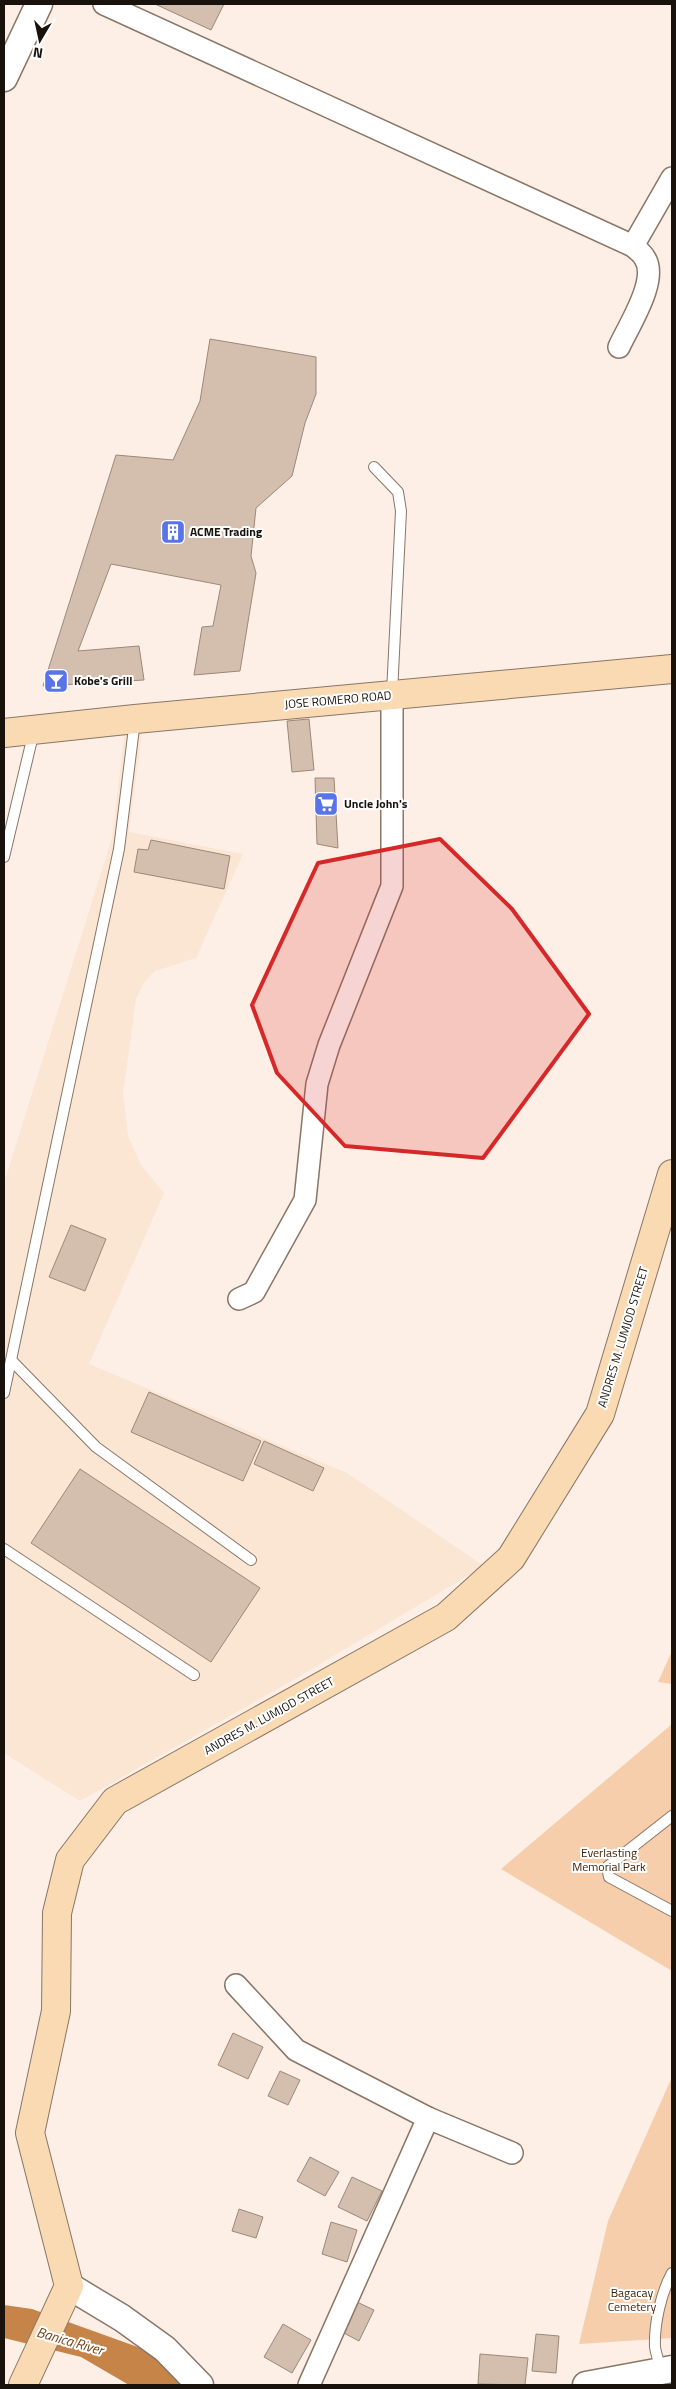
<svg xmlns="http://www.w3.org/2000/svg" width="676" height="2389" font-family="'Titillium Web',sans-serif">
  <rect width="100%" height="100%" fill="#fdefe5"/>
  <polygon fill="#fbe5d3" points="143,724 129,832 243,854 196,958 155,971 144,982 136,999 123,1094 128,1136 141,1165 164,1193 89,1364 347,1473 484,1566 295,1679 80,1801 4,1753 4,1183 112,838 125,730"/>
  <g fill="#f7ceac">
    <polygon points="672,1651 672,1684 658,1682"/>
    <polygon points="672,1724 672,1971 501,1869"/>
    <polygon points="672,2077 672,2338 579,2344 608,2221"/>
  </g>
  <polygon fill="#c68449" points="4,2305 32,2309 160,2355 190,2385 129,2385 81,2357 4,2338"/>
  <g fill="#d4bfaf" stroke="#9c8879">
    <polygon points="155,4 224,4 211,30"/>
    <polygon points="210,339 316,357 316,394 305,423 292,476 256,508 251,556 256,573 240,671 194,675 202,627 213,626 221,585 111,564 78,651 139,646 144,680 43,686 116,455 173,460 200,401"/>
    <polygon points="309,719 314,770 292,772 287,721"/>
    <polygon points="315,778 334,778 338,848 317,844"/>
    <polygon points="151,840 230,856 224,889 134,872 138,849 148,850"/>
    <polygon points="71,1225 106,1239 85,1291 49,1277"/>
    <polygon points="149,1392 261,1441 243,1481 131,1432"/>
    <polygon points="264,1441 324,1468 313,1491 254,1464"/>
    <polygon points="80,1469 260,1588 211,1662 31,1543"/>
    <polygon points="233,2033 263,2047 248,2079 218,2065"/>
    <polygon points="280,2071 300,2080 288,2105 268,2096"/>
    <polygon points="310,2157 339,2172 325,2196 297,2181"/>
    <polygon points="352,2177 382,2191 367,2221 338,2207"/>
    <polygon points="239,2209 263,2217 256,2238 232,2231"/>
    <polygon points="331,2222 357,2230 347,2262 322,2254"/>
    <polygon points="357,2302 374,2310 359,2341 342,2332"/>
    <polygon points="283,2324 311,2340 292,2373 264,2357"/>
    <polygon points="536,2334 559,2336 556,2373 532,2371"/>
    <polygon points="480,2354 528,2358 525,2385 478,2384"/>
  </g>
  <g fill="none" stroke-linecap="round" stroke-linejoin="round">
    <defs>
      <g id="service">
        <polyline points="374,467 398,492 401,511 392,693"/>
        <polyline points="4,857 34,731"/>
        <polyline points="12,1361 96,1447 251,1560"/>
        <polyline points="4,1393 119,849 135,720"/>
        <polyline points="4,1549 194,1675"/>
        <polyline points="672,1816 607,1867 609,1877 672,1911"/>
        <path d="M 661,2370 C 659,2362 656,2354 655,2347 C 654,2324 661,2293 672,2273"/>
      </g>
      <g id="minor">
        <path d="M 104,4 L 633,246 C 636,249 642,253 644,257 C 660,278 629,325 619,347"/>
        <polyline points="633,246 672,178"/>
        <polyline points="239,1299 254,1292 305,1200 317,1084 329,1045 392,886 392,695"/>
        <polyline points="236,1985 296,2050 428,2118 512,2153"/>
        <polyline points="309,2385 428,2118"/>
      </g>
      <g id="tertiary">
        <polyline points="4,78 39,4"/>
        <polyline points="69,2286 122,2318 165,2349 200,2385"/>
        <polyline points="586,2385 672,2369"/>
      </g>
      <g id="secondary">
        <polyline points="4,733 135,719 672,669"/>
        <polyline points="23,2385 69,2286 30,2133 56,2011 57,1913 70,1860 115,1801 446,1617 511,1558 600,1414 672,1174"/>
      </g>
    </defs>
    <use href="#service" stroke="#897667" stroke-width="12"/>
    <use href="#minor" stroke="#897667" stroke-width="24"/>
    <use href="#tertiary" stroke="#897667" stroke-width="29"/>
    <use href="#secondary" stroke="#897667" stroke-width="30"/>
    <use href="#service" stroke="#fff" stroke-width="10"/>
    <use href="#minor" stroke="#fff" stroke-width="21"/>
    <use href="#tertiary" stroke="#fff" stroke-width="26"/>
    <use href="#secondary" stroke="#f9dab2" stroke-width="28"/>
  </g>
  <path fill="#d62828" fill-opacity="0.2" stroke="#d62828" stroke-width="4" stroke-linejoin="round" d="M 440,839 L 512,909 L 589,1014 L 483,1158 L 345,1146 L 277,1073 L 252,1005 L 318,863 Z"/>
  <defs>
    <symbol id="building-square" viewBox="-11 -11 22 22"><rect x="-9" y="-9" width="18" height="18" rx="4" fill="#5973e9" stroke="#fff"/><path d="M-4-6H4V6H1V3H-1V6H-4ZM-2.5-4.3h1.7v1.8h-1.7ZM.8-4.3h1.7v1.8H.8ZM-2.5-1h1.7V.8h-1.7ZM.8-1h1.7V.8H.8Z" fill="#fff"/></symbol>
    <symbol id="bar-square" viewBox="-11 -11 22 22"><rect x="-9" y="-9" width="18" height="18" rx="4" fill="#5973e9" stroke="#fff"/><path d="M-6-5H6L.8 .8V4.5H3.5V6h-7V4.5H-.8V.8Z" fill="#fff"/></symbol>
    <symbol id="supermarket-square" viewBox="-11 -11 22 22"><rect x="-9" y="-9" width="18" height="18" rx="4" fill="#5973e9" stroke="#fff"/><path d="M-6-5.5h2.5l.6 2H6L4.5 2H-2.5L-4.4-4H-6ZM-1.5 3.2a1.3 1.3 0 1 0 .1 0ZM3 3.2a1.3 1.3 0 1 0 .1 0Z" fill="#fff"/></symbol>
  </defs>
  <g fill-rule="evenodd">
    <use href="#building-square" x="159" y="518" width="28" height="28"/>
    <use href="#bar-square" x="42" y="667" width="28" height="28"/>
    <use href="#supermarket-square" x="312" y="790" width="28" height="28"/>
  </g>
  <g text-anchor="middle" stroke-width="4" stroke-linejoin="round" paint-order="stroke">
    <g font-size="12" font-weight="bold" fill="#19120c" stroke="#fff" text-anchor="start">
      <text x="190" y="536">ACME Trading</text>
      <text x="74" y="685">Kobe's Grill</text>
      <text x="344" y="808">Uncle John's</text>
    </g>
    <g font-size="12" fill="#19120c" stroke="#fff">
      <text transform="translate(338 700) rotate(-5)" y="4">JOSE ROMERO ROAD</text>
      <text transform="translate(623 1337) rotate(-73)" y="4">ANDRES M. LUMJOD STREET</text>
      <text transform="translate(269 1716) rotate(-29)" y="4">ANDRES M. LUMJOD STREET</text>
    </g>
    <g font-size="12" fill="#3f240a" stroke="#fff">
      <text x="609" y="1857">Everlasting<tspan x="609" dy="14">Memorial Park</tspan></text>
      <text x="632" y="2297">Bagacay<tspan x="632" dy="14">Cemetery</tspan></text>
    </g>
    <g font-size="14" font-style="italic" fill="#6b3e11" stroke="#fff">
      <text transform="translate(70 2341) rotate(16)" y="5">Banica River</text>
    </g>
  </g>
  <rect width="676" height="2389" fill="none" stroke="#19120c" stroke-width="10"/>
  <g transform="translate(40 40) rotate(189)" stroke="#ffffff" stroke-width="4" paint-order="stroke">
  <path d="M0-4L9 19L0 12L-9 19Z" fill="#19120c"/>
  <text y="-8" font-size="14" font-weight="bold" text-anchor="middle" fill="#19120c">N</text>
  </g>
</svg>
